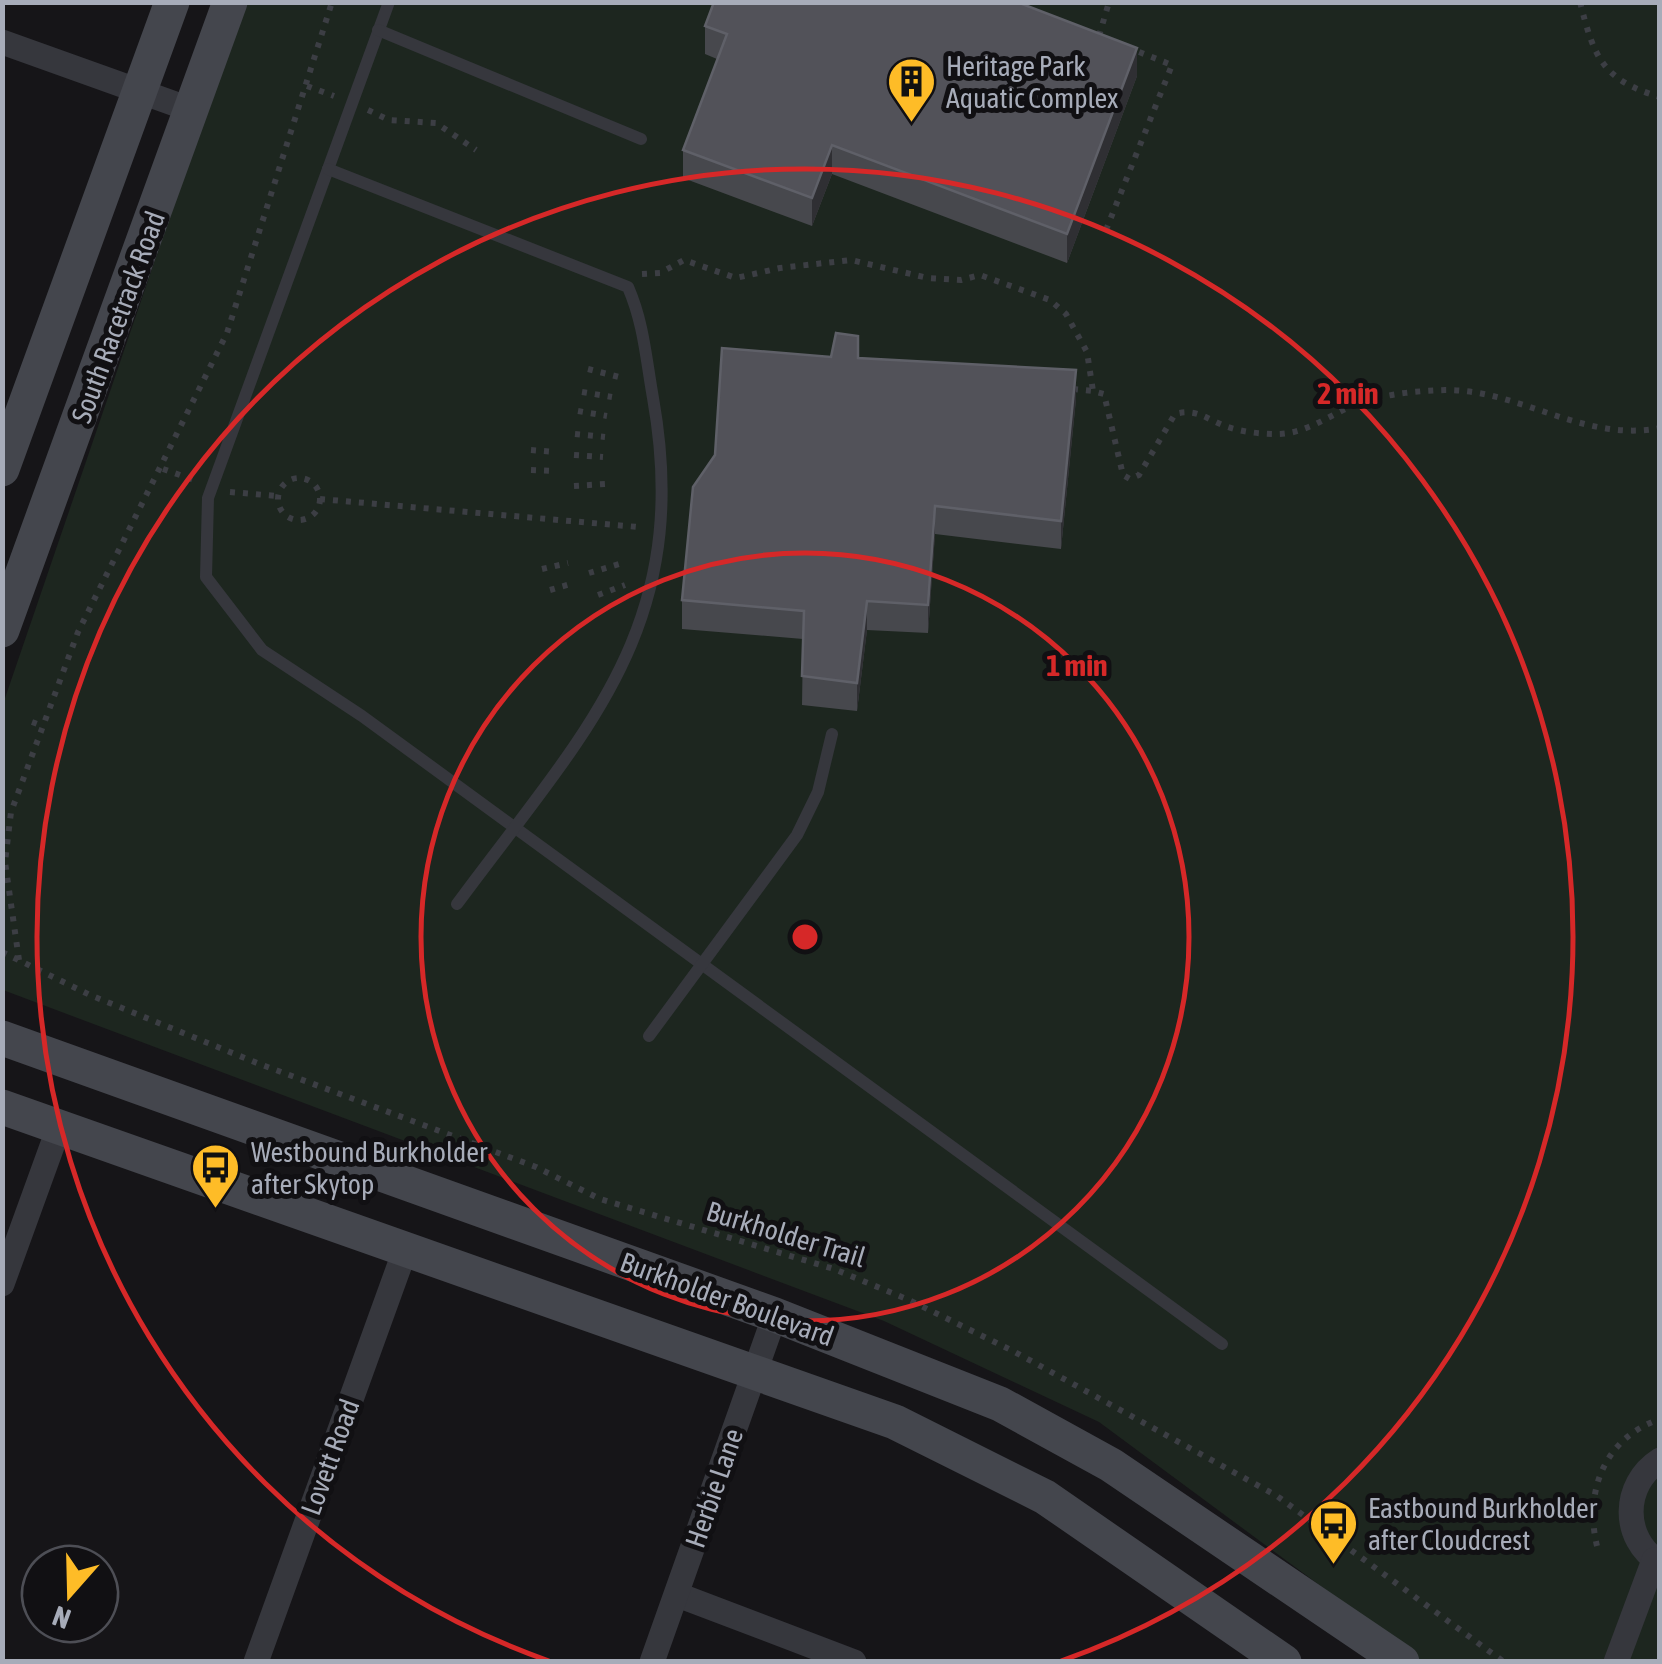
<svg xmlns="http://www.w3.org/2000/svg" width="1662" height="1664" font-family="'Asap Condensed',sans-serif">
  <rect width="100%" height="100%" fill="#161518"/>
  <polygon fill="#1d261f" points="243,3 1659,3 1659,1661 1422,1661 1099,1422 884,1321 3,990 3,704"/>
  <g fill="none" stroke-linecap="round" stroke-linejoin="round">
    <g stroke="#3c3e44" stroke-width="6" stroke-dasharray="5 8" stroke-linecap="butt">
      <path d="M 1580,2 C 1594,57 1602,80 1660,97"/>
      <polyline points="1099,36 1109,2"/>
      <polyline points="307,86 334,96"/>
      <polyline points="368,110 389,120 436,123 476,150"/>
      <polyline points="1106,230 1172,65 1134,50"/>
      <path d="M 642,274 L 660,273 L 684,260 L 736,278 L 780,268 L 851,260 L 928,278 L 961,280 L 980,275 L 1050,300 L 1066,314 L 1087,352 L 1093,391 L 1104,394 L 1123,475 L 1130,479 L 1139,475 L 1175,414 C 1197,408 1206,419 1225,426 C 1241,432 1261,434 1277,434 C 1306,434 1329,415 1355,405 C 1383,394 1415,391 1445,390 C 1519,389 1584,443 1660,428"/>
      <polyline points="588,369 619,377"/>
      <polyline points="1073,389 1093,391"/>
      <polyline points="582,392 612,397"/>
      <polyline points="578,411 607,416"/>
      <polyline points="575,434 605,437"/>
      <polyline points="531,450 556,452"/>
      <polyline points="574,455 603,457"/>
      <polyline points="163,469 194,480"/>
      <polyline points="531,470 555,471"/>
      <circle cx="299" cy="499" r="21"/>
      <polyline points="574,486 605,484"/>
      <polyline points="230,492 277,496"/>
      <polyline points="320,499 638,527"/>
      <polyline points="542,569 568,563"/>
      <polyline points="589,573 619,564"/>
      <polyline points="550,590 574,583"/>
      <polyline points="598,595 625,585"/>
      <polyline points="32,722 43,726"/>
      <polyline points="2,952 90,995 257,1063 536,1167 600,1199 834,1269 909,1300 1013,1351 1277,1496 1504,1662"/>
      <polyline points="19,960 5,862 11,812 78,632 227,333 332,2"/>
      <path d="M 1597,1546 C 1584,1492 1604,1438 1660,1419"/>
    </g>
    <g stroke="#36373d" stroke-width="12">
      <polyline points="389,2 208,498 206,577 262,650 362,716 1222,1344"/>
      <polyline points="378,30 641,139"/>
      <path d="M 328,169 L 628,287 C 644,324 646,359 653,398 C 694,629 583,733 457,904"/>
      <polyline points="649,1036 797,835 818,792 832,734"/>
    </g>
    <g stroke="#36373d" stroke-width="25">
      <polyline points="2,42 192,110"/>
      <polyline points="2,1284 59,1127"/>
      <path d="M 1660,1460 C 1622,1484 1621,1539 1660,1563"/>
      <polyline points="678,1595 854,1662"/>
      <polyline points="256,1662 404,1253"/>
      <polyline points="652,1662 775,1315"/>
      <polyline points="1616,1662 1654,1560"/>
    </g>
    <g stroke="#44464d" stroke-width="35">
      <polyline points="2,469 172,2"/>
      <polyline points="2,630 230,2"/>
      <polyline points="2,1038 775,1315 1000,1404 1111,1465 1402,1662"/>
      <polyline points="2,1107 895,1422 1045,1497 1284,1662"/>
    </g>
  </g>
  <g fill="#47484d">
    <polygon points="705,26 1137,76 1067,263 832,174 812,226 683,178 683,150 717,59 705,54"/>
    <polygon points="831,357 858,358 1076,399 1061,549 935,534 928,633 867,630 857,711 802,705 803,639 682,629 682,600"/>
  </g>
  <g fill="#2f2f33">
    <polygon points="1137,48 1137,76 1067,263 1067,234"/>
    <polygon points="832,145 832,174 812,226 812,198"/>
    <polygon points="1076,370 1076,399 1061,549 1061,521"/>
    <polygon points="935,506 935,534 928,633 928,605"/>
    <polygon points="867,601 867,630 857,711 857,683"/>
  </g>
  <g fill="#525259" stroke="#5f6068" stroke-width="2.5">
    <polygon points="714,2 1017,2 1137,48 1067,234 832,145 812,198 683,150 727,34 705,26"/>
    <polygon points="836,333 858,336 858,358 1076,370 1061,521 935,506 928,605 867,601 857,683 802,676 804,611 682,600 693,487 715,455 722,348 831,357"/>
  </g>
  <g fill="none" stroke="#d62828" stroke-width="5">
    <circle cx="805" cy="937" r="384"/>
    <path d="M549 1661A768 768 0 1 1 1061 1661"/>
  </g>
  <defs>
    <symbol id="building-pin" viewBox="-11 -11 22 30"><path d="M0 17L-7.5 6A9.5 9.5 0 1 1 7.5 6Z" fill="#febc27" stroke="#111013"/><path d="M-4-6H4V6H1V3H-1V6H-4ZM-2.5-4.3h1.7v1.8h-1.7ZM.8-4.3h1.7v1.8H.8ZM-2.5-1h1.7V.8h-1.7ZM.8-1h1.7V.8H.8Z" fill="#111"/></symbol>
    <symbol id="bus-pin" viewBox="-11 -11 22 30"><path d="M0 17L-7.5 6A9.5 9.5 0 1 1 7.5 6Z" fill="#febc27" stroke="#111013"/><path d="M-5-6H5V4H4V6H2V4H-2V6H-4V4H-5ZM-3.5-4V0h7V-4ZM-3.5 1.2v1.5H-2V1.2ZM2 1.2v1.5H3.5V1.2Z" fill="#111"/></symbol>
  </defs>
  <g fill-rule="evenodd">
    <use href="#building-pin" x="884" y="54" width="55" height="75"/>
    <use href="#bus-pin" x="188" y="1140" width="55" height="75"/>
    <use href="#bus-pin" x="1306" y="1496" width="55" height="75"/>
  </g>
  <g text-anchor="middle" stroke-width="10" stroke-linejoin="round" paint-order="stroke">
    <g font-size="28" fill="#a7acb9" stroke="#111013" text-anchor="start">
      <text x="946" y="76">Heritage Park<tspan x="946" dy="32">Aquatic Complex</tspan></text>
      <text x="251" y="1162">Westbound Burkholder<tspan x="251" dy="32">after Skytop</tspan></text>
      <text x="1368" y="1518">Eastbound Burkholder<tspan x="1368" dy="32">after Cloudcrest</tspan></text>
    </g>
    <g font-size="28" fill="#a7acb9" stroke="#111013">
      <text transform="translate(118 317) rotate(-70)" y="10">South Racetrack Road</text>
      <text transform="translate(786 1234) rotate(17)" y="10">Burkholder Trail</text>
      <text transform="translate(727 1299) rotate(20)" y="10">Burkholder Boulevard</text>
      <text transform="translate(330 1457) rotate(-70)" y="10">Lovett Road</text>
      <text transform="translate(714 1488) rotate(-71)" y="10">Herbie Lane</text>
    </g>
  </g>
  <circle cx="805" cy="937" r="15" fill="#d62828" stroke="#111013" stroke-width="5"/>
  <g font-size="30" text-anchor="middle" font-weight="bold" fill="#d62828" stroke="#111013" stroke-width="10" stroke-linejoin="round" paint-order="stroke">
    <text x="1348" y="404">2 min</text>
    <text x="1077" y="676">1 min</text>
  </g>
  <rect width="1662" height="1664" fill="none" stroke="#a7acb9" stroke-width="10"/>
  <g transform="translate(70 1594) rotate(200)"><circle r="48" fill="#111013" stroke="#4d4e55" stroke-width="2.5"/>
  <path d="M0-8L18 38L0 25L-18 38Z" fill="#febc27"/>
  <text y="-15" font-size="28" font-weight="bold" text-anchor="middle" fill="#a7acb9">N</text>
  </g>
</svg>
